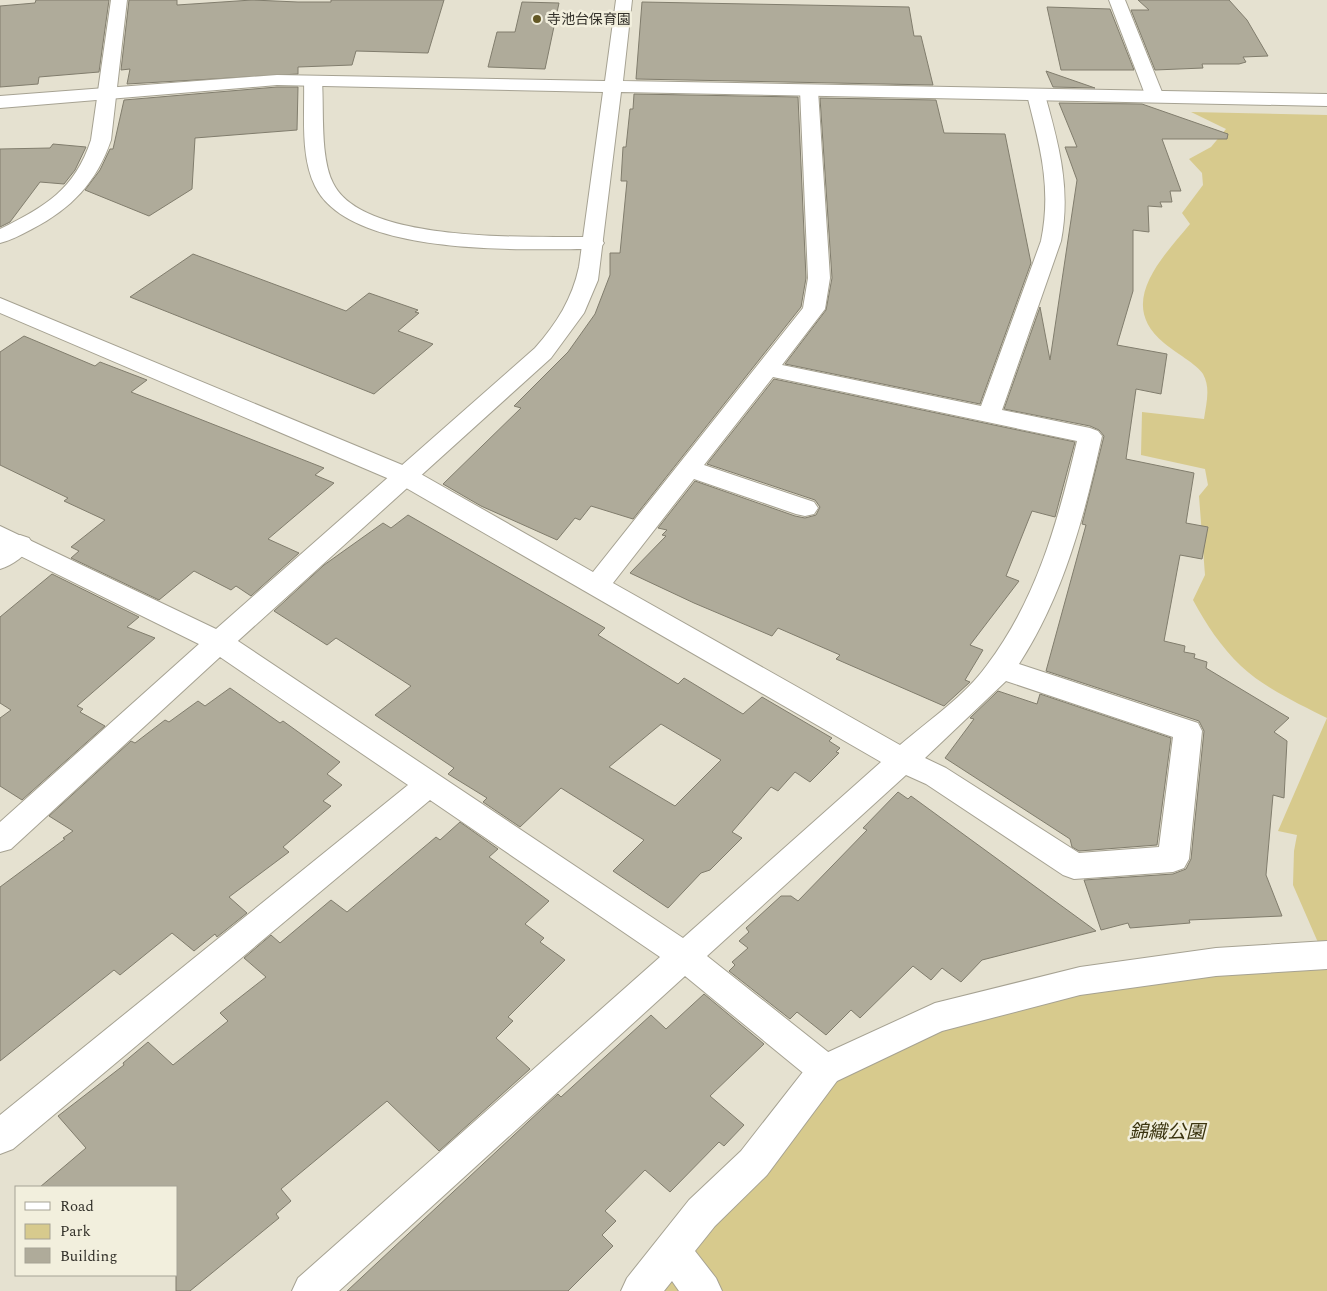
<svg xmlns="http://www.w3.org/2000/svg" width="1327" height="1291" font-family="Spectral,'Noto Sans JP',serif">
  <rect width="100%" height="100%" fill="#e5e1d0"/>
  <path fill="#d7ca8d" d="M 1191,112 L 1327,115 L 1327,1291 L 640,1291 L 825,1070 L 935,1018 L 1323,954 L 1293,885 L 1294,851 L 1297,835 L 1278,831 L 1327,718 C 1299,704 1263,687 1241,666 C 1221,647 1206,624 1193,600 L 1205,575 L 1199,496 L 1208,485 L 1205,469 L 1141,455 L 1142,412 L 1204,419 C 1206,404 1211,388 1203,374 C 1198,365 1173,351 1164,343 C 1116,304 1161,259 1190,224 L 1182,213 L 1203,185 L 1202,173 L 1189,159 L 1211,147 L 1226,129 Z"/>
  <g fill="#afab9a" stroke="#817d6d" fill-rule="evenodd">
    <polygon points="36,0 109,0 99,72 39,77 38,84 0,87 0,6 35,3"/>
    <polygon points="129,0 177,0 177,5 252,0 298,2 331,2 331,0 444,0 428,53 356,51 352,65 298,67 298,74 127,84 130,69 121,70"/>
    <polygon points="1138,0 1229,0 1247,20 1268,56 1243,57 1246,62 1239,64 1202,64 1203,68 1155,70 1131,10 1149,10"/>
    <polygon points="522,2 559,3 545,69 488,67 497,32 515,32"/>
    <polygon points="642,2 909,7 914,36 921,36 933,85 636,79"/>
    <polygon points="1047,7 1110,9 1134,70 1061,70"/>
    <polygon points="1046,71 1095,88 1053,87"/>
    <polygon points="277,87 298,87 297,130 195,138 192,189 149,216 85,190 100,170 110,149 113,149 124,100"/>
    <polygon points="634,94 798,97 806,278 801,307 633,519 591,506 580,520 575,518 557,540 481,506 443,484 521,408 514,406 568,352 595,314 610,275 610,253 620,253 627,181 621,181 623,147 626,147 630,109 633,109"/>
    <polygon points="820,98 936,100 944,133 1005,134 1031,263 980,404 785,364 826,310 832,278"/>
    <polygon points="1059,103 1142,104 1228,134 1227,139 1162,139 1181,191 1170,191 1172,202 1160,202 1162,207 1148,206 1149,232 1133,230 1133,291 1117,345 1167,354 1161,394 1136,389 1126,459 1194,473 1186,523 1208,527 1202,559 1180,555 1164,641 1185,646 1184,652 1195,654 1194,658 1207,662 1206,668 1289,718 1274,732 1287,741 1284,798 1273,795 1266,875 1282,916 1189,920 1190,923 1130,928 1128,923 1101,930 1084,880 1173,874 1186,869 1191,859 1204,731 1199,721 1046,671 1086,525 1082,524 1104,436 1099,430 1090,426 1004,409 1040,307 1050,360 1077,180 1065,147 1077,147"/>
    <polygon points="53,144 86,147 75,170 64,184 40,182 10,222 0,227 0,149 50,148"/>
    <polygon points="193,254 346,311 369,293 418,310 415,312 419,313 398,331 433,344 374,394 130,297"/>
    <polygon points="24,336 95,366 100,362 147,380 131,392 324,468 315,475 334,483 268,539 299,553 251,596 236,586 231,590 194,571 159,600 71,558 79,551 71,547 105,520 64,501 68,498 0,465 0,352"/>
    <polygon points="774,379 1075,442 1055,517 1032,511 1006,576 1019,581 970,645 983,650 965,680 970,682 944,706 836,659 840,655 778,628 772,636 694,603 630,573 666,536 662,535 667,530 658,528 695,481 795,516 805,518 816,515 820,507 815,500 707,464"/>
    <path d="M 408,515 L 605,628 L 598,635 L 678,684 L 684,678 L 743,714 L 762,697 L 832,738 L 829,741 L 840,748 L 836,752 L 839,753 L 810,782 L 795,772 L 778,791 L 771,787 L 732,832 L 742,838 L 710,870 L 701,873 L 668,908 L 613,871 L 644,840 L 561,788 L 520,827 L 483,802 L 487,798 L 448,774 L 454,768 L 375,715 L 411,686 L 336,638 L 327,645 L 274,611 L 324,565 L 383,523 L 391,528 ZM 661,724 L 721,760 L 675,806 L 609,767 Z"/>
    <polygon points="52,574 139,617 127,627 155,638 77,706 83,709 80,712 105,726 22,800 0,786 0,718 11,710 0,703 0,617"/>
    <polygon points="230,688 280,723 283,721 340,762 327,774 342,785 323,801 331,806 283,847 289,852 229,897 247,913 217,937 215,934 194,951 172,933 120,975 114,970 0,1061 0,887 65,839 63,838 73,831 49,816 131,741 135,743 165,720 169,722 198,701 205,706"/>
    <polygon points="998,691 1037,704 1040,694 1171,738 1157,845 1079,851 1072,847 1070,839 945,758 974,719 970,718"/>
    <polygon points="898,792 908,799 911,796 1096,931 982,960 961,982 942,968 931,980 913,966 860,1018 851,1010 826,1035 797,1012 790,1019 729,971 735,965 732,962 748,948 739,941 749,932 746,928 781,896 791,896 798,901 867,830 863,828"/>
    <polygon points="460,822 498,849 489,857 549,901 525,924 544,938 540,942 565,960 508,1017 513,1021 496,1038 530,1069 439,1151 387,1101 281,1189 291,1201 276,1214 279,1218 190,1291 176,1291 176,1187 40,1187 86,1148 58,1116 124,1065 123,1063 148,1042 173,1065 228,1021 220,1013 266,977 244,958 271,935 280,943 331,900 347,912 436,837 440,840"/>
    <polygon points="704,994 764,1044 710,1096 744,1125 724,1146 719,1142 670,1192 645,1170 605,1211 616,1221 602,1235 613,1246 568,1291 347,1291 558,1094 561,1097 651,1015 666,1029"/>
  </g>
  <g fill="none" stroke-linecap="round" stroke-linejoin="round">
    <defs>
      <polygon id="pedestrian" points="1327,941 1327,969 1216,976 1080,995 942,1031 837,1081 767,1175 715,1226 695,1251 716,1278 722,1291 679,1291 672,1281 664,1291 621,1291 627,1278 689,1200 741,1151 813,1059 935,1003 1080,967 1216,948"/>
      <g id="minor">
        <path d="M 111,0 L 127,0 L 111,140 C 97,182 71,209 32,229 C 21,235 11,240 0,243 L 0,229 C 45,207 75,189 91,140 Z"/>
        <polygon points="1109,0 1125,0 1164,97 1162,101 1148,101 1146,97"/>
        <path d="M 313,76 L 319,77 L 322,81 C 324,111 320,157 333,183 C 363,245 535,236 594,237 L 601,239 L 604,243 L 601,247 L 594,249 C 526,249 350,258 315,186 C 300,156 305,114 304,81 L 307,77 Z"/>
        <path d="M 809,85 L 815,86 L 818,90 L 830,278 L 825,309 L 782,365 L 981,406 L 1041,241 C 1052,188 1040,146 1027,95 L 1029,91 L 1043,91 L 1045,95 C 1059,145 1071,189 1061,241 L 1002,410 L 1090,428 L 1098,431 L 1102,436 C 1084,517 1064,594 1019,664 L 1198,723 L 1202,731 L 1189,859 L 1184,868 L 1173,872 L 1074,879 L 1063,875 L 926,784 L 906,775 L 707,956 L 837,1059 L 842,1070 L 837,1081 L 825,1086 L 813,1081 L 685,976 L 339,1291 L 292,1291 L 298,1278 L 660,957 L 430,800 L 13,1149 L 0,1154 L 0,1115 L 408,785 L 220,657 L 11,849 L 0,852 L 0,822 L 209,635 L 219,632 L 229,635 L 683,938 L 881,762 L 394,481 L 0,313 L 0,298 L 412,469 L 593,572 L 803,308 L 808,278 L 800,90 L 803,86 ZM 773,377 L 1077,441 C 1058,521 1037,599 987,665 C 966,695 928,721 900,745 L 613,583 L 694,479 L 796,514 L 805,516 L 814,514 L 818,508 L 814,502 L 704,465 ZM 1006,681 L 1173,737 L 1159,847 L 1079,853 L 946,768 L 925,758 Z"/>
        <path d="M 20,535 L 29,538 L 33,544 C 26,555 13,565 0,569 L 0,546 L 11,538 Z"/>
      </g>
      <path id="tertiary" d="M 616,0 L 632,0 L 623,81 L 1327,94 L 1327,106 L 621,92 L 598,280 L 584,313 L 551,358 L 229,649 L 219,652 L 209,649 L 0,546 L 0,526 L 216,629 L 535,348 C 557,323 572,299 579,267 L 603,92 L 277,85 L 0,108 L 0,96 L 277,75 L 605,81 Z"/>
    </defs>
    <use href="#pedestrian" stroke="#a6a292" stroke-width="2"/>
    <use href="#minor" stroke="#a6a292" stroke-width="2"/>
    <use href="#tertiary" stroke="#a6a292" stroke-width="2"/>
    <use href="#pedestrian" fill="#fff" fill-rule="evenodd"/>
    <use href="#minor" fill="#fff" fill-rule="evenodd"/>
    <use href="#tertiary" fill="#fff" fill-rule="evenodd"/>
  </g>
  <circle fill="#635825" stroke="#f2efdd" stroke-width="2" cx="537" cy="19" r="5"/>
  <g text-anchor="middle" stroke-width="5" stroke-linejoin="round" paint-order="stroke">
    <g font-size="14" fill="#33312a" stroke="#f2efdd" text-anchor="start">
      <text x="547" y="24">寺池台保育園</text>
    </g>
    <g font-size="19" font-style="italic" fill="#3b340f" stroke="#f2efdd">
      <text x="1167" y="1138">錦織公園</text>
    </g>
  </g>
  <rect x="15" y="1186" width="162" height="90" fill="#f2efdd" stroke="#a6a395"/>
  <rect x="25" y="1202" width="25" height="8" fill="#ffffff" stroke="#a6a395"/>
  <text x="60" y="1211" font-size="15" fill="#33312a">Road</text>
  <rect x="25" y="1224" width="25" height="15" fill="#d7ca8d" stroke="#a6a395"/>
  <text x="60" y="1236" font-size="15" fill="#33312a">Park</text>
  <rect x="25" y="1248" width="25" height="15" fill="#afab9a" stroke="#a6a395"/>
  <text x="60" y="1261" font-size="15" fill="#33312a">Building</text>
</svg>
